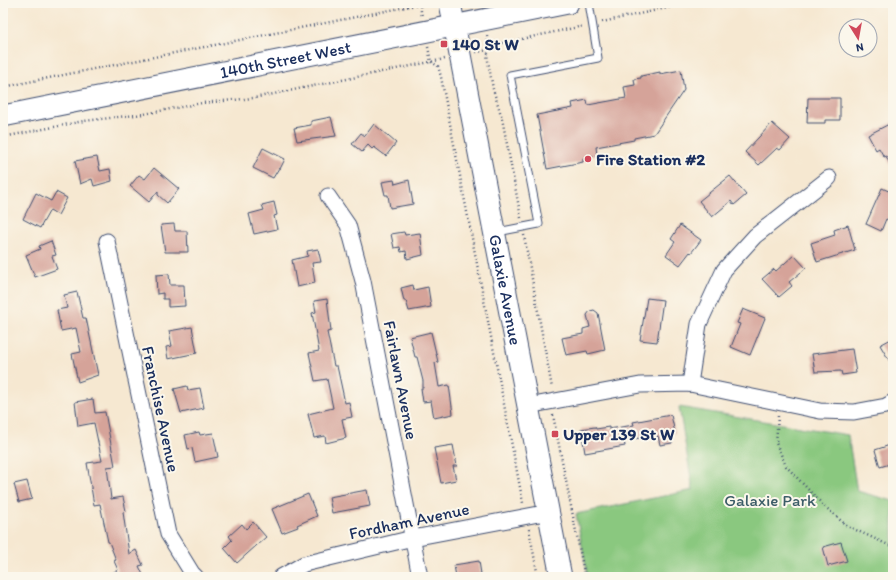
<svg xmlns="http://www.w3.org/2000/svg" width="896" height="580" font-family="Itim,sans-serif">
  <rect width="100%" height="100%" fill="#fbf7ec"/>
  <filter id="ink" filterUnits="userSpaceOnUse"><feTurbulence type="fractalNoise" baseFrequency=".025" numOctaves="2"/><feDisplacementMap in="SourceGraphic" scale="8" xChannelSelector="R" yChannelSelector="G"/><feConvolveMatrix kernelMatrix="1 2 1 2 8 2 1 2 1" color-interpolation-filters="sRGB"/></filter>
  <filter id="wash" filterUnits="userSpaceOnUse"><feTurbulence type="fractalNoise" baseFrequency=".012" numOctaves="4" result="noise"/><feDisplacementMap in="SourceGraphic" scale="16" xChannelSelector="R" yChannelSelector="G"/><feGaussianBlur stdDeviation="0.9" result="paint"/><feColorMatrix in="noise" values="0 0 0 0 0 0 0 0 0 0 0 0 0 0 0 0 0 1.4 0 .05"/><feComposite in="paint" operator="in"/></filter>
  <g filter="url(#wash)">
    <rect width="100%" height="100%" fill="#f6e8d1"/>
    <polygon fill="#8ac87f" stroke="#527c6e" points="679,407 848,435 857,491 893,501 893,577 588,577 576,514 693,490"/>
    <g id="blocks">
      <g fill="#d5a399">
        <polygon points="681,70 684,90 654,134 634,138 634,140 596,147 597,155 583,158 583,162 547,169 537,115 573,108 572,103 587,100 588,105 626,98 624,87 635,85 634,79 641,78 641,76 660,72 660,74"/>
        <polygon points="808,98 840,98 840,120 825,120 825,123 807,123"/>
        <polygon points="331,117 336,136 297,141 294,128 311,125 311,121"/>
        <polygon points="893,122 893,170 886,156 884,157 879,148 876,150 868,135"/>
        <polygon points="772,123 790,139 780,150 777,148 759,165 745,152"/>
        <polygon points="374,124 396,143 386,156 374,147 372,149 368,145 362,152 352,144 361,133 365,136"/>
        <polygon points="263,148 285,159 280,169 279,168 273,178 253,168"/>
        <polygon points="97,157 100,171 110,169 112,181 94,186 92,179 80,184 75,161"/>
        <polygon points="154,168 179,189 167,203 158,195 158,191 149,202 130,186 139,175 145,179"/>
        <polygon points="730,176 746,195 734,205 731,201 712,217 699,201"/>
        <polygon points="394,180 395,184 409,180 413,204 390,208 388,195 385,195 382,182"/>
        <polygon points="882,188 893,193 893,222 886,219 881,231 866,224"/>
        <polygon points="56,192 67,198 58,215 50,210 40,228 23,219 36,193 51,201"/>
        <polygon points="274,202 277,215 274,216 277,229 254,234 249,214 264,210 262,205"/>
        <polygon points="174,224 175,231 187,231 188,252 165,252 161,225"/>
        <polygon points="680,225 701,240 691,253 690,252 680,265 666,255 675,242 671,239"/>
        <polygon points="848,225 855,250 817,262 811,243 835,235 834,230"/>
        <polygon points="404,232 405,235 420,233 423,255 407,259 406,251 401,252 400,247 394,248 391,234"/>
        <polygon points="51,241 56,255 52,256 57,269 35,277 26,255 40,249 39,246"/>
        <polygon points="318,249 321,262 312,263 315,283 297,287 292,260 308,256 307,251"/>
        <polygon points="794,255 806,268 789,282 792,286 779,297 762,279 774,269 776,271"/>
        <polygon points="169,274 170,285 184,285 185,306 168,307 168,299 163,299 163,293 157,294 156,275"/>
        <polygon points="413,285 414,290 428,287 431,307 409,311 406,301 404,301 401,288"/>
        <polygon points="77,292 83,318 86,318 98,375 78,382 72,354 81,352 76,328 61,331 57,310 67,308 64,295"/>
        <polygon points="647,298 663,300 657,342 640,340"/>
        <polygon points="327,299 331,331 327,332 334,366 337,366 345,403 349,402 352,417 342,419 346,438 326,443 325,436 314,438 308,414 333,408 327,379 315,381 309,353 319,351 312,313 316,312 314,301"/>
        <polygon points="743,309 765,318 750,355 731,347 740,324 737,323"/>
        <polygon points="594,310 598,313 605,350 588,354 587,351 566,355 562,338 583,334 583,329 590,327 587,315 590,311"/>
        <polygon points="192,327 197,353 168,359 166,347 172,346 169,331"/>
        <polygon points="431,332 438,362 435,363 439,387 449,385 453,414 434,418 431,401 423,402 421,388 423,388 423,381 417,357 415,357 410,337"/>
        <polygon points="893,338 893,367 880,345"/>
        <polygon points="852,349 856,373 842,375 841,371 815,372 812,354"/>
        <polygon points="187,386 188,390 200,388 204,408 181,413 174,389"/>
        <polygon points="93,399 95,413 105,412 115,466 107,467 111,499 123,497 126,511 123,512 129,554 136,550 143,565 139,566 144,577 104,577 118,570 114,561 116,560 109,542 108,542 100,504 94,505 87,463 102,461 94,423 78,426 75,402"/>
        <polygon points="671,415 675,433 670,434 672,443 660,445 658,436 648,437 624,440 625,446 585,453 581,429 595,427 596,429 609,427 609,429 634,425 633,422"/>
        <polygon points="199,432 200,435 213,433 218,457 195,462 192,448 188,449 185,435"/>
        <polygon points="893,444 893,463 880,467 875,450"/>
        <polygon points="453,445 457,466 453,466 456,480 441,483 434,448"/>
        <polygon points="27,481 32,499 19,502 14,484"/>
        <polygon points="367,490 370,506 332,513 329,497"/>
        <polygon points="308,494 317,516 297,525 298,527 282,533 272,509"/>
        <polygon points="253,522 266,537 237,563 224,548 232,540 229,536 242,524 246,529"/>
        <polygon points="841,542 847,561 828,566 823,547"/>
        <polygon points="479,561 481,574 476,575 476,577 456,577 454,565"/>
      </g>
    </g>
  </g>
  <g filter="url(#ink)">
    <use href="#blocks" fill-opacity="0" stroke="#3c4b6f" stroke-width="1"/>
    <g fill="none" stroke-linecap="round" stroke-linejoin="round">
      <defs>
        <polyline id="lane" points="497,232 539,224 510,75 598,58 589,3"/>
        <g id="street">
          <polyline points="328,196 348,225 363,281 420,577"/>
          <polyline points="107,241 168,534 192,573 196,577"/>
          <polyline points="690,384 699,324 724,270 755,236 829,178"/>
          <polyline points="528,406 640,385 690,384 820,411 854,412 886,406 893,402"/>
          <polyline points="281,577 304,564 413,538 549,512"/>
        </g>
        <g id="secondary">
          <path id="s1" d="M 450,3 L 561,577"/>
          <path id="s2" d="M 3,116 L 568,3"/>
        </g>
      </defs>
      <use href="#lane" stroke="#3c4b6f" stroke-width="9"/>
      <use href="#street" stroke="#3c4b6f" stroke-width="17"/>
      <use href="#secondary" stroke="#3c4b6f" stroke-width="23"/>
      <g stroke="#3c4b6f" stroke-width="2.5" stroke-dasharray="1 3" stroke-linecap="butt">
        <polyline points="418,3 420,5 422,17"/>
        <polyline points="602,22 690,3"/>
        <polyline points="487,36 489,49"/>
        <polyline points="428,47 431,62"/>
        <polyline points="476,52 489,50"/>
        <polyline points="431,62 438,66 441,77 523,503"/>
        <polyline points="3,87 426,3"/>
        <polyline points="3,137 84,121 144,114 202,103 254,98 445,59"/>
        <polyline points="521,218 502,118 493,89 487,55 493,45 583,26"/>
        <polyline points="524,235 552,388"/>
        <polyline points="553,415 585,577"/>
        <polyline points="778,416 776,443 786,466 823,505 847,526 893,547"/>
        <polyline points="529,529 538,577"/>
      </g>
      <use href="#lane" stroke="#fff" stroke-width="7"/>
      <use href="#street" stroke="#fff" stroke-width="15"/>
      <use href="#secondary" stroke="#fff" stroke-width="21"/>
    </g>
  </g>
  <g fill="#d1495b" stroke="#fbf7ec" stroke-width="1.5">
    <rect x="440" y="40" width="8" height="8" rx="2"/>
    <circle cx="588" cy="159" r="4"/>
    <rect x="551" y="430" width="8" height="8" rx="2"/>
  </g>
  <g text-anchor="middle" stroke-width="4" stroke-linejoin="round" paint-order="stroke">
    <g font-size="17" font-weight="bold" fill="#1b2f5e" stroke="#fbf7ec" text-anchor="start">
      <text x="452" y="50">140 St W</text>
      <text x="596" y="165">Fire Station #2</text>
      <text x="563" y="440">Upper 139 St W</text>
    </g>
    <g font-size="17" fill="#1b2f5e" stroke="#fbf7ec">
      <text dy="6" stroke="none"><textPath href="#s2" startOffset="288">140th Street West</textPath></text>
      <text dy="6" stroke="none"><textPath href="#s1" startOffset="292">Galaxie Avenue</textPath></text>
      <text transform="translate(401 380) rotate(79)" y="6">Fairlawn Avenue</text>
      <text transform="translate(161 409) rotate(78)" y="6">Franchise Avenue</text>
      <text transform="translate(409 521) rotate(-12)" y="6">Fordham Avenue</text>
    </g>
    <g font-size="17" fill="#3c5d68" stroke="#fbf7ec">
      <text x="770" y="506">Galaxie Park</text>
    </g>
  </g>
  <rect width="896" height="580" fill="none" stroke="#fbf7ec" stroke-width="16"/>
  <g transform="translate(858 38) rotate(169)"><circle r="19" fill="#fbf7ec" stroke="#a1a7b3"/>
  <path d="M0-3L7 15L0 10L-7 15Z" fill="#d1495b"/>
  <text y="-6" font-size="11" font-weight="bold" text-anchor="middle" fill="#1b2f5e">N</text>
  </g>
</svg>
